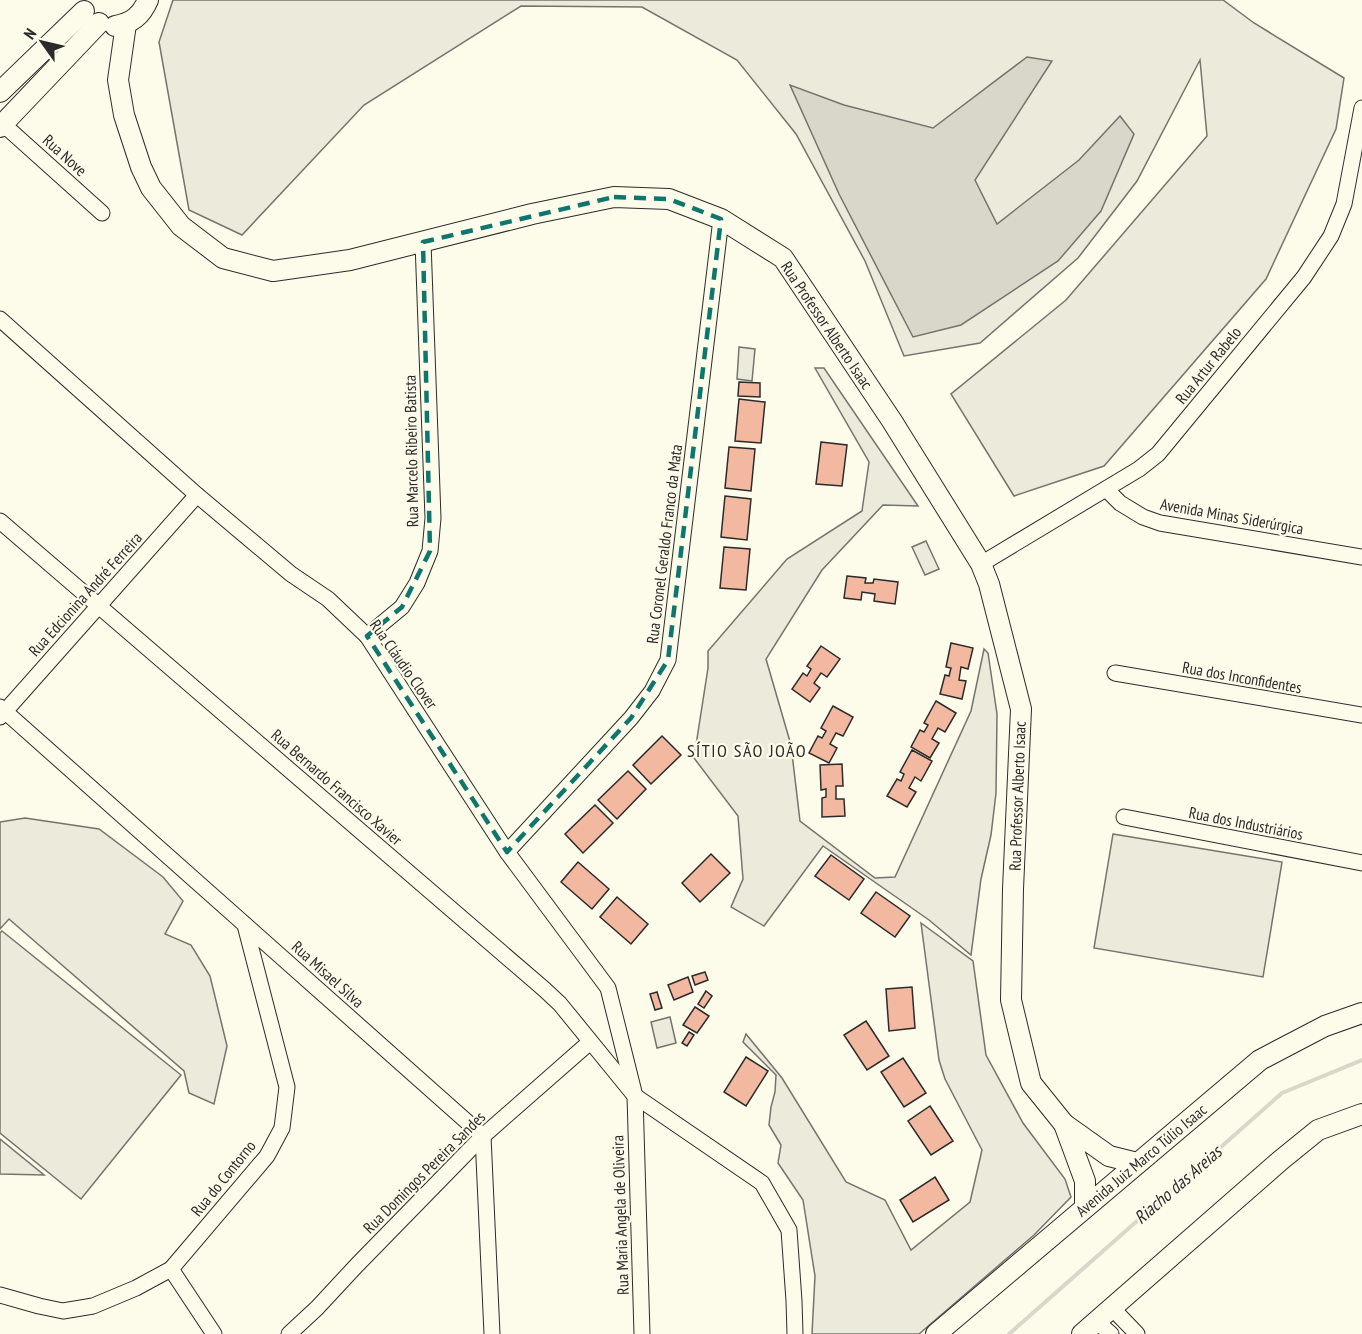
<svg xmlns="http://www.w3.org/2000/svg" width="1362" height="1334" font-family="'PT Sans Narrow',sans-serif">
  <rect width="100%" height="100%" fill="#fdfbea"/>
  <g fill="#ecebdb" stroke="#74746e" stroke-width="1.5">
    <polygon points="173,0 1223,0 1254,23 1344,78 1336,129 1266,279 1104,466 1014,496 951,394 1066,300 1207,136 1200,60 1137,181 1078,258 980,343 904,356 865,261 796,134 737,60 642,7 521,6 364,105 242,235 189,210 159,42"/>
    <polygon points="739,347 755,349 752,381 737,379"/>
    <polygon points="815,368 824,368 918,506 883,505 822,570 766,659 791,745 800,821 875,878 895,877 971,711 984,649 988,653 997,714 996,793 991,835 981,879 971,955 929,920 823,846 764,926 731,907 743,879 738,816 694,758 708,668 708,651 787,559 862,511 869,462"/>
    <polygon points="926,541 939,569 925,575 912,547"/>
    <polygon points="25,818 99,829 163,877 183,901 165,934 191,945 210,976 227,1046 214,1104 189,1093 184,1071 9,919 0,929 0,822"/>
    <polygon points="1113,834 1282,862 1263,977 1094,948"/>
    <polygon points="921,923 973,961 986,1055 1023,1123 1065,1179 1071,1197 1034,1235 919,1334 812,1334 815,1276 803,1200 778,1163 781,1145 769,1125 771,1107 775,1092 776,1075 743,1042 746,1034 782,1078 846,1182 885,1200 911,1250 970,1202 982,1150 945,1079 939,1060"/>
    <polygon points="2,931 181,1075 81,1199 0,1133 0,933"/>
    <polygon points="670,1017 676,1043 657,1048 651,1022"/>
    <polygon points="0,1139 44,1175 0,1174"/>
  </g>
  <polygon fill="#d8d7c9" stroke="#74746e" stroke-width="1.5" points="1027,57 1052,61 975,180 997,224 1079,160 1120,116 1134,134 1101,211 1058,261 961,325 913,337 839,194 790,85 844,105 933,128"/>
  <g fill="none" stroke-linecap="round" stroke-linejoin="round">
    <polyline stroke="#d8d7c9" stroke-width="4" points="1009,1334 1282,1093 1362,1060"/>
  </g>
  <g fill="#f2b8a0" stroke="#2b2b2b" stroke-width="1.5">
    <polygon points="739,382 760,383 760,397 738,396"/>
    <polygon points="739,399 765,402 761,443 735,441"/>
    <polygon points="821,442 847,445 842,486 816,484"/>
    <polygon points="729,447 755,449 751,491 725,488"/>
    <polygon points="725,496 751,499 747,540 721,537"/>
    <polygon points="724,547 750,549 746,590 720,588"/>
    <polygon points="847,576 866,578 865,583 873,583 874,579 898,582 895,604 874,601 875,594 862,592 861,600 844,598"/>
    <polygon points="951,643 973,648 968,669 961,667 959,680 966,681 962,699 940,694 945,675 949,676 951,668 946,667"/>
    <polygon points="821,646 840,659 827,677 821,673 814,683 820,688 810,702 792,689 803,673 807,676 811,669 807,666"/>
    <polygon points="936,701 956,713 945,732 938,728 932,739 939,743 930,758 911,747 920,730 924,732 928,725 924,723"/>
    <polygon points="833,706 853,717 843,736 836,733 830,744 837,748 829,763 809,753 818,736 822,738 826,731 821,728"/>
    <polygon points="662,736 681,755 651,784 633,765"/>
    <polygon points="912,750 932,761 921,781 915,777 909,788 916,792 907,807 887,796 897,779 901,781 904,774 900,772"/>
    <polygon points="842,764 843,786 836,786 836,799 844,799 845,816 822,817 822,798 826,797 826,789 821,790 820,765"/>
    <polygon points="628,771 646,789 617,819 598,800"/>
    <polygon points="595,805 613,823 583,853 565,834"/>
    <polygon points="711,854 730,873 700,902 682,883"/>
    <polygon points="831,855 864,879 849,900 815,876"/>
    <polygon points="578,862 609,889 592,909 561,882"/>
    <polygon points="876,892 910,916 895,937 861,913"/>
    <polygon points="617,897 648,924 631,944 600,917"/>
    <polygon points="705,972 708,980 695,985 692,976"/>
    <polygon points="688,977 693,992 674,1000 668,985"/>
    <polygon points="912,987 915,1028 889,1031 886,989"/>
    <polygon points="706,991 712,996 704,1008 698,1004"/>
    <polygon points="657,992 662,1008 655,1010 650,994"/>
    <polygon points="695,1007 709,1016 697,1033 683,1025"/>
    <polygon points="866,1021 889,1056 867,1070 844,1035"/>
    <polygon points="689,1032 694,1035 687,1046 682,1043"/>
    <polygon points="746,1057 768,1071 746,1106 724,1092"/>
    <polygon points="903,1058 926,1093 904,1107 881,1072"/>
    <polygon points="930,1106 953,1141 931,1155 908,1121"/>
    <polygon points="935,1177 949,1200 913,1222 900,1200"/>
  </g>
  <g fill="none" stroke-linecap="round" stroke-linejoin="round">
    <defs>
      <g id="minor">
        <polyline points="3,124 102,213"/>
        <polyline points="0,319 197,495 291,574 328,599 367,636 507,852 608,988 635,1096 642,1334"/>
        <polyline points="1106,489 1120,503 1143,517 1160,523 1362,557"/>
        <polyline points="0,521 544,989 560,1004 635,1096 762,1183 789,1230 794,1301 795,1334"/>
        <polyline points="981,564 1139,469 1158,454 1304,277 1331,236 1344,204 1362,108"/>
        <polyline points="367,636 402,607 417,583 430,551 433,518 423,242"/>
        <polyline points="1115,673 1362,715"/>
        <polyline points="0,707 483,1136 492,1334"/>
        <polyline points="0,717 197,495"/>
        <polyline points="1124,817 1362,863"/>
        <polyline points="507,852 631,718 652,691 668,660 721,219"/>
        <polyline points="171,1269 214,1334"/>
        <polyline points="0,1295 39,1306 63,1311 93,1306 136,1288 171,1269 267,1156 282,1128 287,1087 245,925"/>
        <polyline points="1113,1309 1137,1334"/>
        <polyline points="1097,1322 1111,1334"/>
        <polyline points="289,1334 317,1308 357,1265 483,1136 590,1042"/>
      </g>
      <g id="major">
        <polyline points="126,24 118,80 124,115 141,167 151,188 181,226 223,258 273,271 350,260 532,214 614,197 669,199 721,219 783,258 892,421 981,564 989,584 1021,709 1013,889 1011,1000 1031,1083 1064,1124"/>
        <path d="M 115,26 C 132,23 141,16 148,0"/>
        <polyline points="0,92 84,11"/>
        <polyline points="0,127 99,23"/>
        <polyline points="1085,1207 1085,1181 1064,1124 1109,1156 1137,1163"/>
        <polyline points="936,1334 1260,1060 1325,1026 1362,1013"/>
        <polyline points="1082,1334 1281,1160 1318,1130 1362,1114"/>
      </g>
    </defs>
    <use href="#minor" stroke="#2b2b2b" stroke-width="17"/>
    <use href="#major" stroke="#2b2b2b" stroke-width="22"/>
    <use href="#minor" stroke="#fdfbea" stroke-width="15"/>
    <use href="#major" stroke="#fdfbea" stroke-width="20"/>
  </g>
  <path fill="none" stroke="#0f766e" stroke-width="4.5" stroke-dasharray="12 8" stroke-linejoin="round" d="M 614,197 L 669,199 L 721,219 L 668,660 L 631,718 L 507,852 L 367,636 L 402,607 L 430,551 L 423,242 Z"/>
  <g text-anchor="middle" stroke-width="4.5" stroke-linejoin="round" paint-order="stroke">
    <g font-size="16" fill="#2b2b2b" stroke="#fdfbea">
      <text transform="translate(65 155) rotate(42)" y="6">Rua Nove</text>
      <text transform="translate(827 325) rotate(56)" y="6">Rua Professor Alberto Isaac</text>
      <text transform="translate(1208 365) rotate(-51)" y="6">Rua Artur Rabelo</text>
      <text transform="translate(411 451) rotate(-91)" y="6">Rua Marcelo Ribeiro Batista</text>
      <text transform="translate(1232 516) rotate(10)" y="6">Avenida Minas Siderúrgica</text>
      <text transform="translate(664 544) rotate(-83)" y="6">Rua Coronel Geraldo Franco da Mata</text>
      <text transform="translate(85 594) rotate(-48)" y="6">Rua Edcionina André Ferreira</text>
      <text transform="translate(404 664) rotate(55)" y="6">Rua Cláudio Clover</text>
      <text transform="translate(1242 677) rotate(10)" y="6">Rua dos Inconfidentes</text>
      <text transform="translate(337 787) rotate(41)" y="6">Rua Bernardo Francisco Xavier</text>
      <text transform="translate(1017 796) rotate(-88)" y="6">Rua Professor Alberto Isaac</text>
      <text transform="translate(1246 823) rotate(11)" y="6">Rua dos Industriários</text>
      <text transform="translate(328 974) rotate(42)" y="6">Rua Misael Silva</text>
      <text transform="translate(1141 1160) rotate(-40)" y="6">Avenida Juiz Marco Túlio Isaac</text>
      <text transform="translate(424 1172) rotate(-45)" y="6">Rua Domingos Pereira Sandes</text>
      <text transform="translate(223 1178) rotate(-51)" y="6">Rua do Contorno</text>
      <text transform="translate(620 1215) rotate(-92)" y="6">Rua Maria Angela de Oliveira</text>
    </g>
    <g font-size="18" letter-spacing="1.5" fill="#2b2b2b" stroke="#fdfbea">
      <text x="747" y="757">SÍTIO SÃO JOÃO</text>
    </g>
    <g font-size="18" font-style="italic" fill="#2b2b2b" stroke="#fdfbea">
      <text transform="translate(1178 1185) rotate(-41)" y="6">Riacho das Areias</text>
    </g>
  </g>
  <g transform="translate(42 42) rotate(304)" stroke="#fdfbea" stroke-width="4.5" paint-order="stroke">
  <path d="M0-4.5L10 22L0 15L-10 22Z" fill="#2b2b2b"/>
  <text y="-9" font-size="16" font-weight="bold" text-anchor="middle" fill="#2b2b2b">N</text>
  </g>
</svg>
